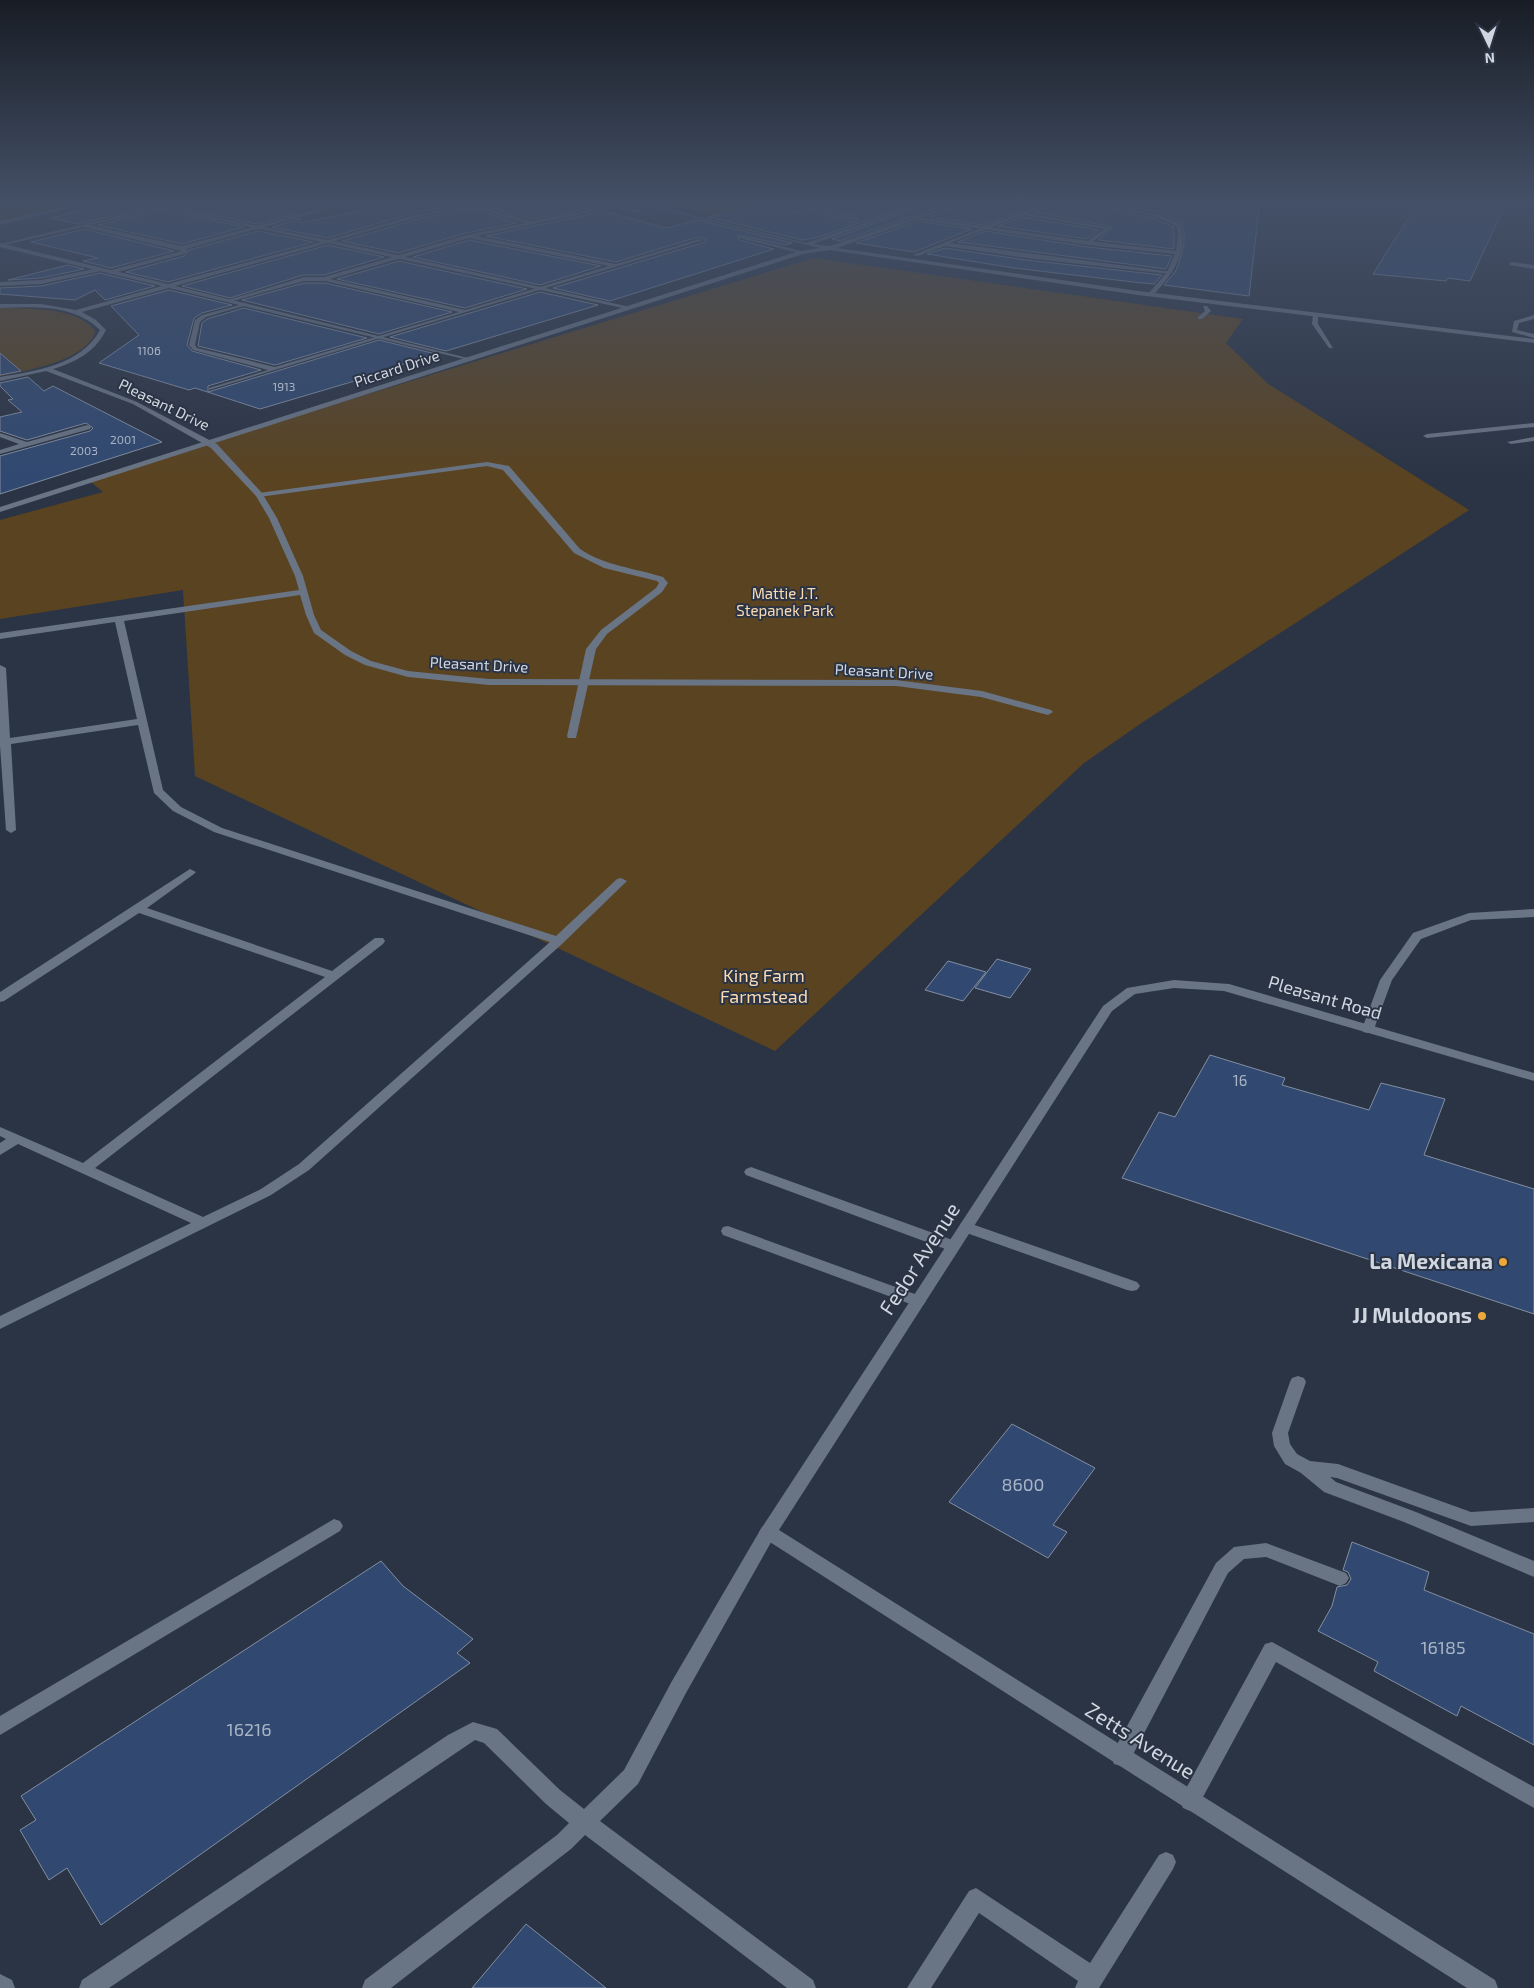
<svg xmlns="http://www.w3.org/2000/svg" width="1534" height="1988" font-family="'Exo 2',sans-serif">
  <rect width="100%" height="100%" fill="#2b3444"/>
  <g fill="#5a4320">
    <polygon points="0,201 89,201 0,222"/>
    <polygon points="657,201 767,201 713,215"/>
    <polygon points="814,258 1243,319 1226,343 1267,383 1469,510 1143,722 1084,763 775,1051 195,776 183,590 0,619 0,520 103,492 91,482 211,442"/>
    <path d="M 0,308 C 24,308 83,307 95,332 C 87,360 26,371 0,376 Z"/>
  </g>
  <g fill="#314971" stroke="#838ea1">
    <polygon points="123,201 148,207 78,224 51,218"/>
    <polygon points="144,201 289,201 298,204 299,213 257,224"/>
    <polygon points="410,201 443,201 460,205 417,212 328,238 272,227 299,219 300,223"/>
    <polygon points="530,201 562,201 589,208 531,219 493,208"/>
    <polygon points="837,201 923,201 819,237 802,240 709,217 762,204 800,213 808,210 853,222 857,220 856,216 818,207"/>
    <polygon points="936,201 958,201 840,241 832,239"/>
    <polygon points="971,201 1044,201 985,225 930,217"/>
    <polygon points="1057,201 1153,218 1174,227 1174,249 1098,240 1113,227 1034,212"/>
    <polygon points="1077,201 1143,201 1128,207"/>
    <polygon points="1155,201 1260,201 1249,296 1164,285 1175,272 1179,263 1184,244 1184,234 1181,222 1158,212 1140,209"/>
    <polygon points="1419,201 1507,201 1470,281 1448,278 1446,281 1373,274"/>
    <polygon points="470,208 517,223 466,233 398,253 342,241 419,219"/>
    <polygon points="595,209 666,228 698,220 792,243 785,245 738,235 739,240 774,249 610,301 553,288 705,242 706,239 698,237 616,262 486,236 591,214"/>
    <polygon points="162,210 244,227 182,244 98,225"/>
    <polygon points="1023,217 1099,230 1087,239 998,226"/>
    <polygon points="918,221 972,229 914,252 856,243"/>
    <polygon points="84,229 174,251 111,268 83,261 98,258 31,242"/>
    <polygon points="258,231 313,242 168,282 126,272 184,256 189,250"/>
    <polygon points="985,231 1088,247 1172,256 1166,269 958,242"/>
    <polygon points="469,240 601,266 540,285 413,257"/>
    <polygon points="328,245 384,257 324,275 303,275 230,298 182,286"/>
    <polygon points="945,248 1026,260 1162,275 1154,284 1142,283 1014,268 927,254"/>
    <polygon points="399,261 527,289 465,308 337,279"/>
    <polygon points="68,265 84,269 41,278 8,280"/>
    <polygon points="100,273 155,286 105,300 95,290 75,300 0,294 0,288 41,286"/>
    <polygon points="304,283 325,283 452,312 379,334 242,300"/>
    <polygon points="169,290 232,305 202,313 194,318 187,345 192,351 261,370 208,386 208,392 379,340 436,354 391,368 395,369 260,409 195,388 189,390 99,363 139,335 111,306"/>
    <polygon points="540,292 598,305 446,351 390,337"/>
    <polygon points="244,308 367,338 275,365 198,346 202,323 207,319"/>
    <polygon points="0,353 21,371 0,375"/>
    <polygon points="28,377 44,391 53,386 162,442 0,494 0,456 90,431 93,428 86,423 27,440 0,431 0,417 22,412 8,400 13,399 0,386 0,383"/>
    <polygon points="997,959 1031,969 1010,998 975,988"/>
    <polygon points="948,961 986,972 963,1001 925,990"/>
    <polygon points="1210,1055 1285,1078 1282,1085 1369,1110 1381,1083 1445,1099 1424,1155 1534,1189 1534,1314 1122,1178 1159,1112 1175,1117"/>
    <polygon points="1012,1424 1095,1468 1053,1525 1067,1532 1048,1558 949,1502"/>
    <polygon points="1352,1542 1429,1572 1424,1590 1534,1634 1534,1745 1461,1706 1457,1716 1374,1671 1378,1662 1318,1631 1332,1606 1337,1587 1347,1585 1351,1579 1348,1572 1343,1570"/>
    <polygon points="381,1561 403,1586 473,1639 457,1653 470,1663 101,1925 67,1868 49,1880 20,1830 36,1820 21,1796"/>
    <polygon points="526,1924 606,1988 472,1988"/>
  </g>
  <g fill="none" stroke-linecap="round" stroke-linejoin="round">
    <g fill="#697485" fill-rule="evenodd">
      <polygon points="291,201 327,207 350,201 357,201 186,249 188,251 184,254 110,274 108,271 182,251 83,227 0,246 0,244 161,206 163,208 90,225 182,246 323,208"/>
      <path d="M 453,201 L 460,201 L 531,221 L 593,209 L 591,212 L 477,236 L 616,264 L 699,239 L 704,240 L 209,390 L 209,388 L 268,370 L 193,350 L 189,345 L 195,320 L 202,315 L 247,303 L 247,305 L 206,317 L 200,322 L 195,345 L 197,348 L 275,367 L 459,312 L 325,281 L 304,281 L 233,301 L 228,300 L 304,277 L 324,277 L 467,235 L 525,223 ZM 469,238 L 609,266 L 465,310 L 330,279 Z"/>
      <polygon points="806,201 812,201 803,205 856,218 853,220 796,205"/>
      <polygon points="1049,201 1055,201 1028,213 1111,228 1088,245 1086,242 1104,229 1023,215 950,243 1173,272 1170,274 1026,258 945,246 918,256 913,255"/>
      <polygon points="1511,262 1534,265 1534,269 1509,265"/>
      <polygon points="99,268 101,271 41,284 0,286 0,282 41,280"/>
      <polygon points="1203,306 1207,306 1211,311 1202,319 1198,319 1198,317 1205,311"/>
      <polygon points="1313,313 1318,314 1318,324 1333,348 1329,348 1312,324"/>
      <polygon points="1534,315 1534,319 1519,323 1517,330 1534,334 1534,338 1512,332 1514,321"/>
      <polygon points="1534,423 1534,427 1427,438 1423,436 1427,434"/>
      <polygon points="87,425 91,427 90,429 0,454 0,450 19,444 0,437 0,433 27,442"/>
      <polygon points="1534,437 1534,441 1511,444 1507,442"/>
      <path d="M 487,462 L 509,466 L 580,549 C 605,566 635,568 663,577 L 668,583 L 662,592 L 607,634 L 596,649 L 576,738 L 568,738 L 567,736 L 586,649 L 601,630 L 656,588 L 659,583 L 657,581 L 604,568 L 574,553 L 503,470 L 487,466 L 259,497 L 255,495 L 259,493 Z"/>
      <polygon points="1534,909 1534,917 1471,920 1421,939 1392,980 1374,1029 1368,1033 1363,1032 1362,1029 1380,980 1413,933 1469,913"/>
      <polygon points="751,1167 958,1242 960,1246 958,1250 948,1250 746,1175 744,1172 746,1169"/>
      <polygon points="966,1222 1137,1282 1140,1286 1137,1290 1132,1291 1127,1290 961,1231 959,1227 961,1223"/>
      <polygon points="728,1226 923,1297 926,1301 923,1305 918,1307 913,1305 723,1235 721,1231 723,1227"/>
      <polygon points="1298,1376 1304,1378 1306,1382 1288,1433 1290,1444 1297,1454 1310,1461 1338,1464 1471,1512 1534,1508 1534,1522 1471,1526 1337,1478 1330,1477 1336,1482 1416,1512 1534,1561 1534,1577 1404,1522 1324,1492 1301,1473 1285,1464 1274,1446 1272,1433 1290,1382 1292,1378"/>
      <polygon points="334,1519 340,1521 343,1526 340,1531 0,1735 0,1716"/>
      <polygon points="768,1525 774,1527 777,1532 774,1537 686,1693 638,1784 600,1821 813,1980 816,1988 787,1988 585,1835 571,1849 391,1988 362,1988 365,1980 557,1835 569,1823 546,1804 484,1743 475,1740 109,1988 79,1988 82,1980 448,1735 473,1722 497,1729 560,1790 584,1809 624,1770 672,1681 762,1527"/>
      <polygon points="1266,1543 1346,1573 1349,1578 1346,1583 1340,1586 1266,1557 1244,1559 1228,1573 1128,1764 1121,1766 1114,1764 1111,1757 1114,1750 1216,1563 1234,1547"/>
      <polygon points="1272,1642 1534,1787 1534,1808 1276,1662 1197,1808 1190,1811 1183,1808 1180,1801 1183,1794 1265,1644"/>
      <polygon points="1166,1852 1173,1855 1176,1862 1173,1869 1099,1988 1075,1988 1078,1981 979,1913 931,1988 907,1988 969,1891 976,1888 1090,1963 1159,1855"/>
      <polygon points="0,1974 12,1980 15,1988 0,1988"/>
    </g>
    <g fill="#697485" fill-rule="evenodd">
      <polygon points="91,201 99,201 0,225 0,221"/>
      <path d="M 128,201 L 136,201 L 328,240 L 418,214 L 496,201 L 419,217 L 334,241 L 630,307 L 627,309 L 328,243 L 175,286 L 468,358 L 468,360 L 169,288 L 82,312 L 96,320 L 106,330 C 95,352 76,362 53,369 L 137,402 L 217,444 L 262,493 L 277,518 L 303,576 L 314,615 L 321,630 L 351,651 L 371,661 L 408,671 L 489,679 L 896,680 L 982,691 L 1051,710 L 1053,712 L 1048,715 L 981,697 L 896,686 L 489,685 L 408,677 L 365,665 L 345,655 L 314,633 L 306,615 L 300,595 L 124,621 L 163,790 L 181,807 L 222,828 L 556,936 L 617,879 L 621,878 L 627,881 L 562,944 L 309,1170 L 271,1195 L 0,1329 L 0,1316 L 191,1223 L 18,1144 L 0,1155 L 0,1143 L 6,1139 L 0,1136 L 0,1127 L 83,1163 L 325,977 L 139,913 L 4,1001 L 0,1002 L 0,992 L 190,869 L 196,872 L 194,874 L 147,908 L 332,971 L 375,938 L 383,938 L 385,941 L 383,944 L 95,1168 L 203,1217 L 261,1189 L 299,1164 L 550,942 L 214,832 L 173,811 L 154,793 L 138,725 L 11,744 L 16,830 L 11,833 L 6,830 L 0,746 L 0,665 L 6,668 L 10,738 L 137,719 L 115,622 L 0,639 L 0,633 L 299,590 L 295,576 L 269,518 L 256,496 L 211,448 L 133,404 L 46,371 L 0,381 L 0,377 C 36,371 81,365 100,330 C 73,304 35,307 0,308 L 0,304 L 41,304 L 76,310 L 162,286 L 0,247 L 0,243 L 168,284 L 321,242 Z"/>
      <path d="M 1064,201 L 1128,209 L 1147,201 L 1153,201 L 1134,210 L 1157,214 L 1180,224 C 1190,250 1171,277 1153,295 L 1148,294 L 1167,272 L 1175,254 L 1088,245 L 915,219 L 918,217 L 1088,241 L 1176,251 L 1178,234 L 1176,226 L 1154,216 Z"/>
      <polygon points="1174,980 1229,984 1534,1073 1534,1081 1224,991 1174,988 1135,994 1112,1011 779,1530 1495,1980 1498,1988 1467,1988 762,1537 759,1532 1103,1006 1127,988"/>
    </g>
    <g fill="#697485" fill-rule="evenodd">
      <polygon points="596,201 603,201 642,211 639,213"/>
      <polygon points="627,201 634,201 806,243 928,201 934,201 813,244 830,246 963,201 969,201 837,248 1138,291 1534,339 1534,343 1138,295 830,250 803,254 0,512 0,507 796,252 739,238 739,236 801,251 820,248"/>
    </g>
  </g>
  <linearGradient id="sky" x2="0" y2="1"><stop stop-color="#181d25"/><stop offset="0.42" stop-color="#445067"/><stop offset="1" stop-color="#445067" stop-opacity="0"/></linearGradient>
  <rect width="1534" height="479" fill="url(#sky)"/>
  <g fill="#eda83b" stroke="#2b3444" stroke-width="2">
    <circle cx="1503" cy="1262" r="5"/>
    <circle cx="1482" cy="1316" r="5"/>
  </g>
  <g text-anchor="middle" stroke-width="4" stroke-linejoin="round" paint-order="stroke">
    <g font-size="12" fill="#a9b4c5">
      <text x="149" y="355">1106</text>
      <text x="284" y="391">1913</text>
      <text x="123" y="444">2001</text>
      <text x="84" y="455">2003</text>
    </g>
    <g font-size="15" fill="#d1d7e1" stroke="#2b3444">
      <text transform="translate(397 369) rotate(-18)" y="5">Piccard Drive</text>
      <text transform="translate(164 405) rotate(26)" y="5">Pleasant Drive</text>
      <text transform="translate(479 665) rotate(3)" y="5">Pleasant Drive</text>
      <text transform="translate(884 672) rotate(3)" y="5">Pleasant Drive</text>
    </g>
    <g font-size="15" fill="#fadbb3" stroke="#2b3444">
      <text x="785" y="599">Mattie J.T.<tspan x="785" dy="17">Stepanek Park</tspan></text>
    </g>
    <g font-size="15" fill="#a9b4c5">
      <text x="1240" y="1086">16</text>
    </g>
    <g font-size="18" fill="#fadbb3" stroke="#2b3444">
      <text x="764" y="982">King Farm<tspan x="764" dy="21">Farmstead</tspan></text>
    </g>
    <g font-size="18" fill="#d1d7e1" stroke="#2b3444">
      <text transform="translate(1325 998) rotate(16)" y="6">Pleasant Road</text>
    </g>
    <g font-size="18" fill="#a9b4c5">
      <text x="1023" y="1491">8600</text>
      <text x="1443" y="1654">16185</text>
      <text x="249" y="1736">16216</text>
    </g>
    <g font-size="21" fill="#d1d7e1" stroke="#2b3444">
      <text transform="translate(920 1259) rotate(-57)" y="7">Fedor Avenue</text>
      <text transform="translate(1140 1741) rotate(32)" y="7">Zetts Avenue</text>
    </g>
    <g font-size="21" font-weight="bold" fill="#d1d7e1" stroke="#2b3444" text-anchor="end">
      <text x="1493" y="1269">La Mexicana</text>
      <text x="1472" y="1323">JJ Muldoons</text>
    </g>
  </g>
  <g transform="translate(1489 45) rotate(176)" stroke="#2b3444" stroke-width="4" paint-order="stroke">
  <path d="M0-4L9 19L0 12L-9 19Z" fill="#d1d7e1"/>
  <text y="-8" font-size="14" font-weight="bold" text-anchor="middle" fill="#d1d7e1">N</text>
  </g>
</svg>
